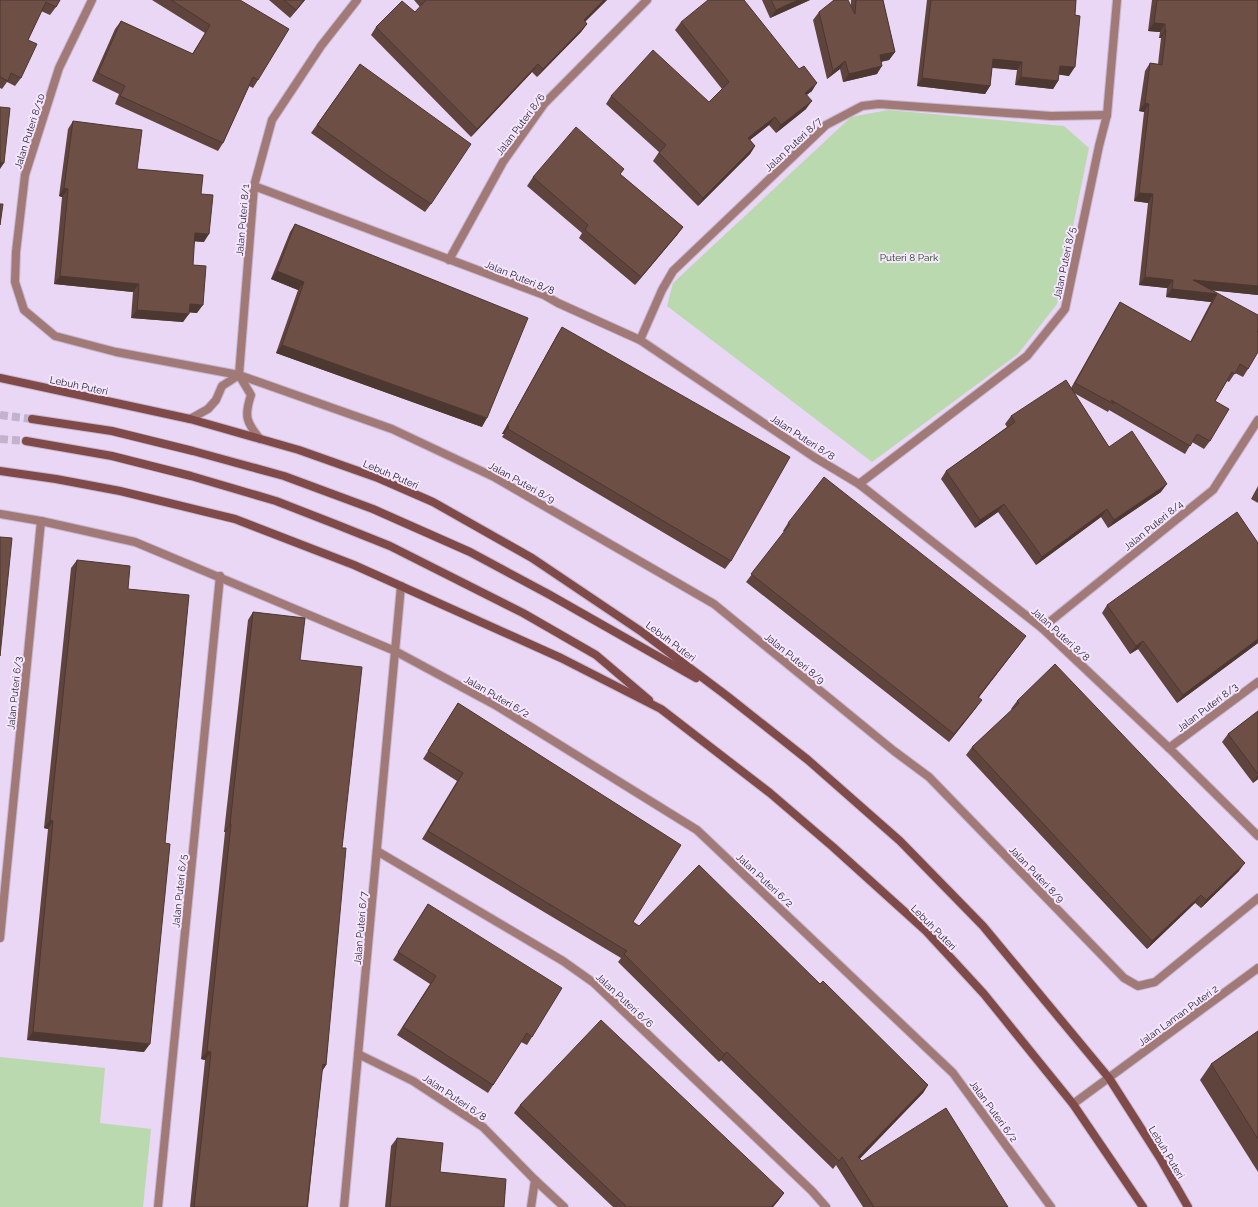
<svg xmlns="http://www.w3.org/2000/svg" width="1258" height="1207" font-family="Raleway,sans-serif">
  <rect width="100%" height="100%" fill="#e9d7f5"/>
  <g fill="#bad9ae">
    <polygon points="888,110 1064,126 1089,148 1057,304 1018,354 872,462 667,306 673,283 851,117"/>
    <polygon points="0,1057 105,1068 100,1123 151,1129 143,1207 0,1207"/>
  </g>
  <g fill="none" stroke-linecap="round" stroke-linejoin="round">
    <g stroke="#c2b2cc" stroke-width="8" stroke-dasharray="8 4" stroke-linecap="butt">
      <polyline points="0,415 32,419"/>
      <polyline points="0,439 26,441"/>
    </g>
    <defs>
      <g id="minor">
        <polyline points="92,0 59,68 25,175 16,252 15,282 24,310 55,336 116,352 239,375 392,429 494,477 714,604 894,751 929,777 1124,978 1138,986 1155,982 1258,898"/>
        <polyline points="254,186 544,295 558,303 640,340 814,457 859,484 1042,628 1169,748 1258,836"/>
        <polyline points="449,260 503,162 544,104 647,0"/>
        <polyline points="640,340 662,290 673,271 826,125 862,106 879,104 1051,116 1107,115"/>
        <polyline points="190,419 208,409 216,400 222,386 239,375"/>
        <path d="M 260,439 C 246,422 244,416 251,395 L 239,375 L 254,186 L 272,120 L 321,46 L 357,0"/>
        <polyline points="859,484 1027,356 1065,309 1099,146 1107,115 1117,0"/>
        <polyline points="0,514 41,521 135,542 395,651 497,706 697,830 953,1073 1051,1207"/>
        <polyline points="1042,628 1213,490 1258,420"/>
        <polyline points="1169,748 1258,682"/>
        <polyline points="377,851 563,961 594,983 812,1191 826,1207"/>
        <polyline points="0,938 41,521"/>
        <polyline points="358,1054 413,1081 483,1127 535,1180 564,1207"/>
        <polyline points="1073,1104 1258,968"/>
        <polyline points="158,1207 220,576"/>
        <polyline points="344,1207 401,586"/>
        <polyline points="531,1207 535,1180"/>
      </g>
      <g id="secondary">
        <polyline points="0,378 190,419 299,450 378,478 433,502 532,558 642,632 727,696 808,760 900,841 983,926 1109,1078 1160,1158 1188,1207"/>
        <polyline points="32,419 112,431 193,451 284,476 373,509 470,552 550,595 696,678"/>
        <polyline points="26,441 112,456 191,476 276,501 335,524 390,546 523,613 596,655 649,700"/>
        <polyline points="0,471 56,479 120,491 235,519 354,565 561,658 661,709 770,793 833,847 926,931 984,994 1073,1104 1143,1207"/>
      </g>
    </defs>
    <use href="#minor" stroke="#c6b6d0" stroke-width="10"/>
    <use href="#secondary" stroke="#c6b6d0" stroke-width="10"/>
    <use href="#minor" stroke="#a17a78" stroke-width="8"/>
    <use href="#secondary" stroke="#7f4a48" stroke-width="8"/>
  </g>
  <g fill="#5e443c">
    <polygon points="0,0 60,0 56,7 50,15 41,11 28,40 21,78 15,86 7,82 2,89 0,88"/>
    <polygon points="152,0 240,0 258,80 253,88 249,86 223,143 218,151 115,104 119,94 92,81 115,29 121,21 192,54 205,33"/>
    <polygon points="269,0 305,0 290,18"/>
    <polygon points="414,0 607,0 585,22 587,24 581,32 537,77 532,72 471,137 371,35 376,27 415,12 420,7"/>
    <polygon points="762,0 810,0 770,18"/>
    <polygon points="851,0 883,0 895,52 889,60 881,62 877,74 843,82 840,69 827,79 813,20 819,12 851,5"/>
    <polygon points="927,0 1076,0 1069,76 1059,74 1058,81 1053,89 1015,85 1017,70 992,68 990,86 985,94 917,86"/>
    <polygon points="1152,0 1258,0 1258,295 1212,290 1257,332 1248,369 1243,377 1235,373 1229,382 1227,381 1215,401 1210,441 1204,449 1192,442 1185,454 1109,410 1108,412 1074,393 1109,447 1161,492 1108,528 1101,517 1036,565 998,512 975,528 941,479 946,471 1007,427 1005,424 1011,416 1071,388 1115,310 1120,302 1190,342 1211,302 1166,297 1167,288 1139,285 1148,203 1134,201 1144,112 1139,111 1145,71 1150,63 1158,64 1161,38 1159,38 1160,32 1148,31"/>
    <polygon points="681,22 812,91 806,95 806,109 776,133 769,125 750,140 755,146 750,154 698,206 653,161 659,152 606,104 611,96 709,102 722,89 675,30"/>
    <polygon points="360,64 431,204 425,212 377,180 311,133"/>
    <polygon points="73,121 137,169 201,194 204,242 194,241 193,265 197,313 189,312 183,322 131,318 133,292 54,284 62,197 59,196 68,129"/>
    <polygon points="624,169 620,174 683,227 677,235 635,285 579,238 582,233 527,186 533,177"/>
    <polygon points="295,224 482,427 276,353 298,290 271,279 290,232"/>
    <polygon points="562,327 731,561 725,569 502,437 504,434 502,434 557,335"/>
    <polygon points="1258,486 1258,503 1251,499"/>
    <polygon points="788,523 1020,644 979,697 976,708 949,742 746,582 784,532 783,531"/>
    <polygon points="1258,543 1258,643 1177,703 1138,649 1130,654 1102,613 1107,605"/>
    <polygon points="77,560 128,589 144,1052 27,1040 48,829 44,828 71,568"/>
    <polygon points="253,612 300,660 342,848 326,1065 322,1071 308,1207 190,1207 205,1060 201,1059 225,832 224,832 248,620"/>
    <polygon points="1017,701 1239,871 1201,908 1195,903 1147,949 966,755 972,747 1012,710 1011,709"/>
    <polygon points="458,703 633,922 639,926 820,984 928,1085 923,1093 859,1159 862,1161 1008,1207 863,1207 836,1165 833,1169 721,1060 719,1062 618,962 621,958 422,839 457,781 423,759"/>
    <polygon points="1258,711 1258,779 1253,783 1222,742 1228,734"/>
    <polygon points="428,904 532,1037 527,1045 521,1042 488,1093 397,1035 430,984 393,960"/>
    <polygon points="1258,1031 1258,1172 1200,1080 1211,1064"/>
    <polygon points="520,1105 784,1193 778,1201 773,1207 613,1207 514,1113"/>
    <polygon points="397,1138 440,1172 504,1207 385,1207 391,1146"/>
  </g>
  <g fill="#4c3731">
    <polygon points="304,0 305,0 290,18 296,10"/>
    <polygon points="604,0 607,0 578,28 584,20"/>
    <polygon points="798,0 810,0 770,18 776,10"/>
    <polygon points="1154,23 1165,24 1160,32 1148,31"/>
    <polygon points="587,24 581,32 537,77 543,69"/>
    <polygon points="1165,30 1166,30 1161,38 1159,38"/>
    <polygon points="895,52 889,60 874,63 880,55"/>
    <polygon points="993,59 1022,62 1017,70 988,67"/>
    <polygon points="845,61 840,69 827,79 833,71"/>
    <polygon points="538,64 532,72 471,137 477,129"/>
    <polygon points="882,66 877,74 843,82 849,74"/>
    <polygon points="1060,66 1075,67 1069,76 1054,74"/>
    <polygon points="1021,77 1058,81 1053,89 1015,85"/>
    <polygon points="922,78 990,86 985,94 917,86"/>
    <polygon points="817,83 812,91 799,101 805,93"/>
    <polygon points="812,101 806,109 776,133 781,125"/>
    <polygon points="1145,103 1149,104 1144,112 1139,111"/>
    <polygon points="775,117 769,125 742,146 748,138"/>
    <polygon points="755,146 750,154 698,206 703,198"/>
    <polygon points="0,162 4,163 0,169"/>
    <polygon points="64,188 68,189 62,197 59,196"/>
    <polygon points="1139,193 1153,194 1148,203 1134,201"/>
    <polygon points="683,227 677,235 635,285 641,277"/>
    <polygon points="195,233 209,234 204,242 189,241"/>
    <polygon points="277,271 304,282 298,290 271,279"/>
    <polygon points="60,276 139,284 133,292 54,284"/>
    <polygon points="1145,277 1173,280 1167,288 1139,285"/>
    <polygon points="1193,280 1258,286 1258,295 1188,288"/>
    <polygon points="1172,289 1217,294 1211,302 1166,297"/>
    <polygon points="190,304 203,305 197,313 184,312"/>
    <polygon points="137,310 189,314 183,322 131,318"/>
    <polygon points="282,345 487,418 482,427 276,353"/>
    <polygon points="507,426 509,426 504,434 502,434"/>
    <polygon points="1167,484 1161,492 1108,528 1114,520"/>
    <polygon points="1004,504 998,512 975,528 980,520"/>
    <polygon points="1107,509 1101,517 1036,565 1042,557"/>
    <polygon points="1026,636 1020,644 973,705 978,697"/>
    <polygon points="1258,639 1258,643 1177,703 1183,695"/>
    <polygon points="1143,641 1138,649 1130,654 1136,646"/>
    <polygon points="982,700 976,708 949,742 954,734"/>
    <polygon points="1258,775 1258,779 1253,783"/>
    <polygon points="50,820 53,821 48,829 44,828"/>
    <polygon points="230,824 231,824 225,832 224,832"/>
    <polygon points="1245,863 1239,871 1201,908 1206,900"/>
    <polygon points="1201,895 1195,903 1147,949 1152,941"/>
    <polygon points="33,1032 150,1044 144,1052 27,1040"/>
    <polygon points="207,1051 211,1052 205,1060 201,1059"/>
    <polygon points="727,1052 721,1060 719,1062 724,1054"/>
    <polygon points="323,1064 326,1065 321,1073"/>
    <polygon points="928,1085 923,1093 853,1166 858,1157"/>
    <polygon points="784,1193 778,1201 773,1207 771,1207"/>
  </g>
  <g fill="#6d4f46" stroke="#4c3731">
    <polygon points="0,0 60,0 56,7 46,2 28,40 37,44 21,78 11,73 8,81 0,77"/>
    <polygon points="171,0 240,0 289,29 258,80 253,77 223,143 120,96 125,86 98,73 121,21 193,54 210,25"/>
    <polygon points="284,0 304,0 296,10"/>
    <polygon points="426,0 604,0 584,20 587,24 543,69 538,64 477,129 376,27 402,1 415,12"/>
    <polygon points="708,0 744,0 799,69 804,66 817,83 805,93 812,101 781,125 775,117 748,138 755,146 703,198 659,153 666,145 611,96 653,50 709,102 729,82 681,22"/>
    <polygon points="771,0 798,0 776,10"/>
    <polygon points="834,0 848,0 855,14 856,0 883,0 895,52 880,55 882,66 849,74 845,61 833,71 819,12"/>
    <polygon points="931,0 1076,0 1075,15 1080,16 1075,67 1060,66 1058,81 1021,77 1022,62 993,59 990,86 922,78"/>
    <polygon points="1157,0 1258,0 1258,286 1193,280 1258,315 1258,331 1257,332 1258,332 1258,352 1248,369 1240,364 1235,374 1232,372 1215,401 1229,409 1210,441 1197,434 1190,446 1111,400 1114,404 1075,383 1120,302 1191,342 1217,294 1172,289 1173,280 1145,277 1153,194 1139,193 1149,104 1145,103 1150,63 1162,65 1166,30 1165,30 1165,24 1154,23"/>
    <polygon points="360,64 471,144 431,204 383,172 317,125"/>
    <polygon points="0,107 10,108 4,163 0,162"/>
    <polygon points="73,121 142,130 137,169 203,175 201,194 213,195 209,234 195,233 193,265 206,266 203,305 190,304 189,314 137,310 139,284 60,276 68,189 64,188"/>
    <polygon points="576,127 624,169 620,174 683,227 641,277 585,230 588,225 533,177"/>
    <polygon points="0,204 3,204 0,225"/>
    <polygon points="295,224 528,318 487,418 282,345 304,282 277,271"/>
    <polygon points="562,327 790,457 731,561 508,429 509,426 507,426"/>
    <polygon points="1066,380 1109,447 1132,431 1167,484 1114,520 1107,509 1042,557 1004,504 980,520 946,471 1015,422 1011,416"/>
    <polygon points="824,477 1026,636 978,697 982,700 954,734 751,574 790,524 788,523"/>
    <polygon points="1237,512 1258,543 1258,639 1183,695 1143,641 1136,646 1107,605"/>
    <polygon points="0,537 12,538 0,656"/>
    <polygon points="77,560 130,566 128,589 189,595 165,843 170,844 150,1044 33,1032 53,821 50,820"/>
    <polygon points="253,612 305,618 300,660 362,667 342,848 346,848 326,1065 323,1064 307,1207 194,1207 211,1052 207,1051 231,824 230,824"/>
    <polygon points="1055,664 1245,863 1206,900 1201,895 1152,941 972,747 1019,703 1017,701"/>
    <polygon points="458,703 681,845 633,922 639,926 699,865 820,984 823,981 928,1085 858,1157 862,1161 946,1108 1008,1207 874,1207 842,1157 839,1161 727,1052 724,1054 624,954 627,951 428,831 463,773 428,751"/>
    <polygon points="1258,711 1258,774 1228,734"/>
    <polygon points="428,904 562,988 532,1037 527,1033 493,1085 403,1027 436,976 398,952"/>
    <polygon points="601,1020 784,1193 771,1207 627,1207 520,1105"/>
    <polygon points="1258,1031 1258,1139 1211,1064"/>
    <polygon points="397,1138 443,1143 440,1172 506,1179 504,1207 390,1207"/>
  </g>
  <g text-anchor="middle" stroke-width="4" stroke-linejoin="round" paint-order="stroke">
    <g font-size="10" fill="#241e29" stroke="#f4e6fe">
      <text transform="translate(520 124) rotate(-53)" y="4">Jalan Puteri 8/6</text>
      <text transform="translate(29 131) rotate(-72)" y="4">Jalan Puteri 8/10</text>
      <text transform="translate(793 144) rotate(-43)" y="4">Jalan Puteri 8/7</text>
      <text transform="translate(242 220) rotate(-85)" y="4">Jalan Puteri 8/1</text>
      <text transform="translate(1064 263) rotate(-78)" y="4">Jalan Puteri 8/5</text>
      <text transform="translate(520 277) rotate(22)" y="4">Jalan Puteri 8/8</text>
      <text transform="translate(79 385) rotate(12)" y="4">Lebuh Puteri</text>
      <text transform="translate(803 437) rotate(33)" y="4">Jalan Puteri 8/8</text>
      <text transform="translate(391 474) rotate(23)" y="4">Lebuh Puteri</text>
      <text transform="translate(522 482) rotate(29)" y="4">Jalan Puteri 8/9</text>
      <text transform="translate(1153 525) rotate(-39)" y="4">Jalan Puteri 8/4</text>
      <text transform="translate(1061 634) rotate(42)" y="4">Jalan Puteri 8/8</text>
      <text transform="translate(671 641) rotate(37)" y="4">Lebuh Puteri</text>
      <text transform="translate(795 658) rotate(39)" y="4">Jalan Puteri 8/9</text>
      <text transform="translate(14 693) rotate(-84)" y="4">Jalan Puteri 6/3</text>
      <text transform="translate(497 696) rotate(30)" y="4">Jalan Puteri 6/2</text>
      <text transform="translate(1207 707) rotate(-37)" y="4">Jalan Puteri 8/3</text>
      <text transform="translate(1037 874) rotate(46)" y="4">Jalan Puteri 8/9</text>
      <text transform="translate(765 880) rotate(43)" y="4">Jalan Puteri 6/2</text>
      <text transform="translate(179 891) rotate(-84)" y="4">Jalan Puteri 6/5</text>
      <text transform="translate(934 927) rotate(45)" y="4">Lebuh Puteri</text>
      <text transform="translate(360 928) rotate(-85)" y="4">Jalan Puteri 6/7</text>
      <text transform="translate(625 1000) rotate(43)" y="4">Jalan Puteri 6/6</text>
      <text transform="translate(1178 1015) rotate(-36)" y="4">Jalan Laman Puteri 2</text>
      <text transform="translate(455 1097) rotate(34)" y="4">Jalan Puteri 6/8</text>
      <text transform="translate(994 1111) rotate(54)" y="4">Jalan Puteri 6/2</text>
      <text transform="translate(1167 1152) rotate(59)" y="4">Lebuh Puteri</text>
    </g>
    <g font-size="10" fill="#224314" stroke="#f4e6fe">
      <text x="909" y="261">Puteri 8 Park</text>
    </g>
  </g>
</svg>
